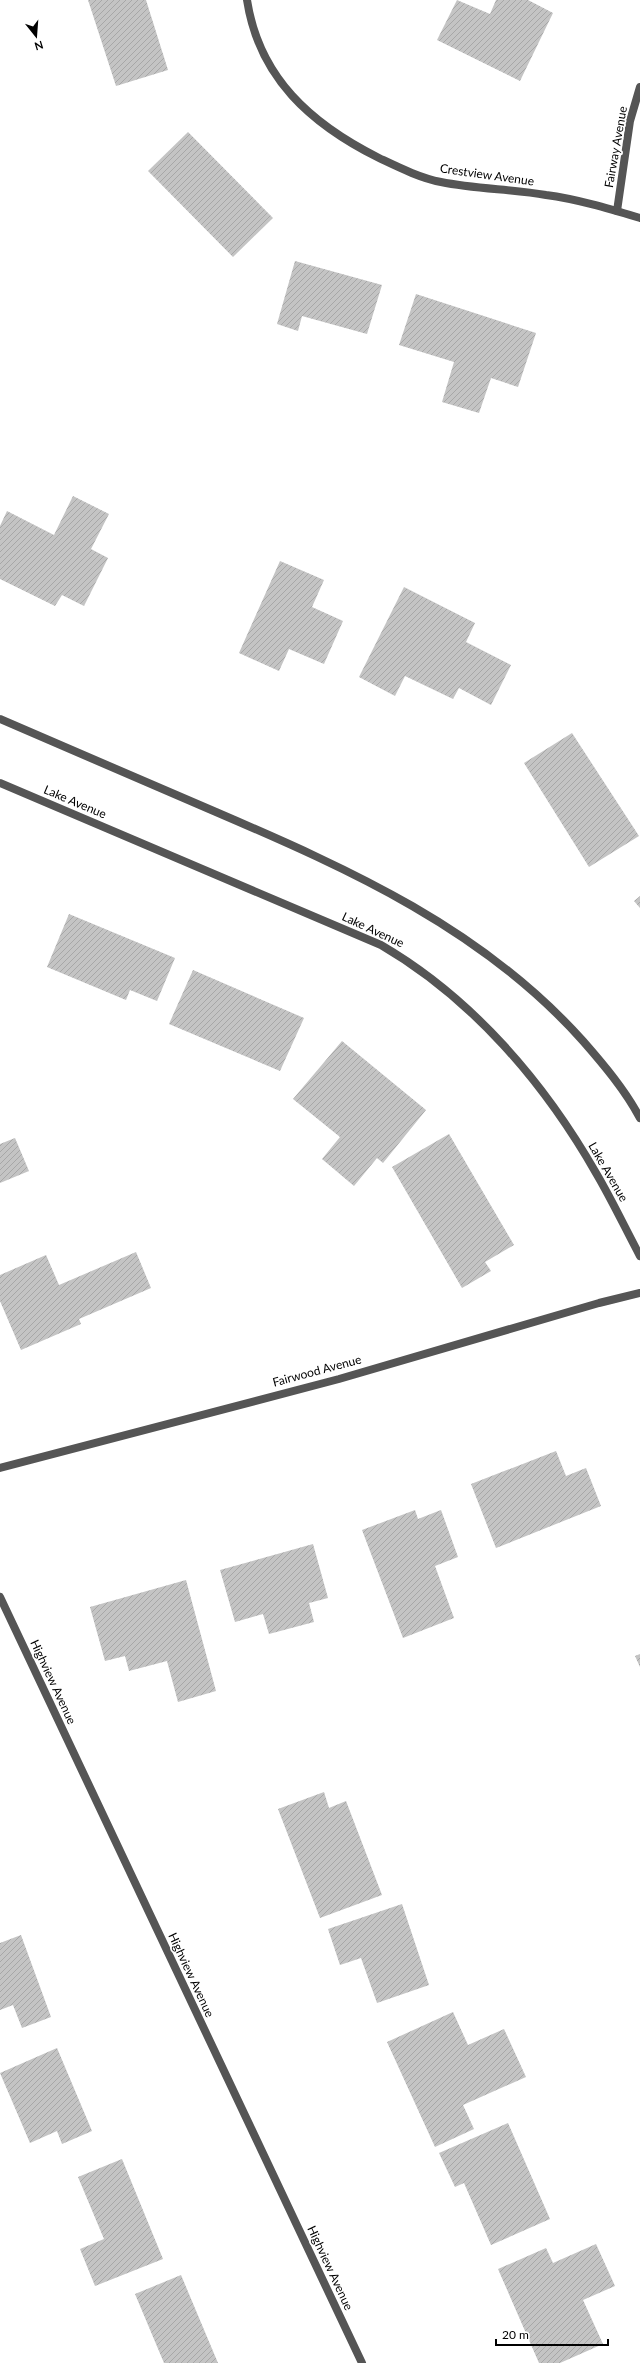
<svg xmlns="http://www.w3.org/2000/svg" width="640" height="2363" font-family="Lato,sans-serif">
  <defs>
    <pattern id="building-hatch" width="6" height="6" patternUnits="userSpaceOnUse"><rect width="6" height="6" fill="#c4c4c4"/><path d="M-1 1l2-2M0 6l6-6M5 7l2-2" fill="none" stroke="#a7a7a7"/></pattern>
  </defs>
  <rect width="100%" height="100%" fill="#fff"/>
  <g fill="url(#building-hatch)">
    <polygon points="88,0 146,0 168,70 116,86"/>
    <polygon points="457,0 490,14 496,0 528,0 553,13 520,81 437,40"/>
    <polygon points="188,132 273,218 233,257 148,171"/>
    <polygon points="295,261 382,285 367,334 302,316 298,331 277,324"/>
    <polygon points="416,294 536,333 518,387 491,378 479,413 442,402 454,362 399,345"/>
    <polygon points="73,496 109,514 91,549 108,558 84,606 62,595 55,606 0,579 0,526 7,511 54,535"/>
    <polygon points="280,561 324,580 312,607 343,621 324,664 289,649 279,671 239,653"/>
    <polygon points="404,587 475,623 466,642 511,665 491,705 459,688 453,699 405,676 395,696 359,677"/>
    <polygon points="572,733 639,836 589,867 524,763"/>
    <polygon points="640,896 640,908 634,901"/>
    <polygon points="69,914 175,958 157,1001 130,990 126,1000 47,967"/>
    <polygon points="193,970 304,1018 280,1071 169,1024"/>
    <polygon points="342,1041 426,1110 383,1163 377,1158 354,1186 322,1159 340,1137 293,1099"/>
    <polygon points="449,1134 514,1245 485,1262 491,1271 462,1288 392,1167"/>
    <polygon points="15,1138 29,1171 0,1183 0,1144"/>
    <polygon points="136,1252 151,1288 79,1319 81,1324 21,1350 0,1301 0,1275 46,1255 59,1285"/>
    <polygon points="556,1451 566,1476 586,1468 601,1506 496,1548 471,1484"/>
    <polygon points="415,1510 418,1519 441,1510 458,1557 435,1566 454,1618 403,1638 362,1530"/>
    <polygon points="313,1544 328,1598 309,1603 314,1622 269,1634 263,1614 235,1622 220,1570"/>
    <polygon points="186,1580 216,1691 178,1702 167,1661 129,1671 125,1656 105,1661 90,1607"/>
    <polygon points="640,1654 640,1667 635,1656"/>
    <polygon points="324,1792 329,1808 346,1801 382,1895 320,1918 278,1809"/>
    <polygon points="402,1904 429,1985 377,2003 361,1958 340,1965 328,1929"/>
    <polygon points="21,1935 51,2017 22,2028 13,2005 0,2010 0,1943"/>
    <polygon points="453,2012 468,2045 504,2029 526,2077 463,2105 474,2129 435,2147 387,2042"/>
    <polygon points="57,2048 92,2131 62,2144 57,2131 30,2143 0,2073"/>
    <polygon points="508,2123 550,2219 491,2245 464,2183 455,2187 439,2153"/>
    <polygon points="122,2159 163,2259 95,2286 80,2249 104,2239 78,2177"/>
    <polygon points="596,2244 615,2286 583,2300 603,2344 560,2363 539,2363 498,2269 546,2248 553,2263"/>
    <polygon points="181,2275 218,2363 164,2363 135,2294"/>
  </g>
  <g fill="none" stroke-linecap="round" stroke-linejoin="round">
    <g stroke="#555" stroke-width="8">
      <path d="M 247,0 C 259,78 311,124 379,158 C 398,167 420,178 441,182 C 475,189 511,189 546,195 C 577,199 610,209 640,218"/>
      <polyline points="617,211 630,121 640,87"/>
      <path d="M 0,719 C 72,750 144,781 216,812 C 351,870 483,929 583,1041 C 604,1065 625,1090 640,1118"/>
      <path d="M 0,783 L 381,945 C 472,998 544,1082 596,1173 C 612,1200 625,1228 640,1256"/>
      <polyline points="0,1468 339,1379 599,1303 640,1293"/>
      <polyline points="0,1597 362,2363"/>
    </g>
  </g>
  <g text-anchor="middle" stroke-width="3.5" stroke-linejoin="round" paint-order="stroke">
    <g font-size="12" fill="#000" stroke="#fff">
      <text transform="translate(616 147) rotate(-80)" y="4">Fairway Avenue</text>
      <text transform="translate(487 175) rotate(8)" y="4">Crestview Avenue</text>
      <text transform="translate(75 802) rotate(23)" y="4">Lake Avenue</text>
      <text transform="translate(373 930) rotate(25)" y="4">Lake Avenue</text>
      <text transform="translate(608 1172) rotate(60)" y="4">Lake Avenue</text>
      <text transform="translate(317 1371) rotate(-15)" y="4">Fairwood Avenue</text>
      <text transform="translate(53 1682) rotate(65)" y="4">Highview Avenue</text>
      <text transform="translate(191 1975) rotate(65)" y="4">Highview Avenue</text>
      <text transform="translate(330 2268) rotate(65)" y="4">Highview Avenue</text>
    </g>
  </g>
  <g transform="translate(36 36) rotate(163)" stroke="#ffffff" stroke-width="3" paint-order="stroke">
  <path d="M0-3L7 15L0 10L-7 15Z" fill="#000000"/>
  <text y="-6" font-size="11" font-weight="bold" text-anchor="middle" fill="#000000">N</text>
  </g>
  <path d="M496 2339v6h112v-6" fill="none" stroke="#000000" stroke-width="2"/>
  <text x="502" y="2339" font-size="12" fill="#000000" stroke="#ffffff" stroke-width="3" paint-order="stroke">20 m</text>
</svg>
